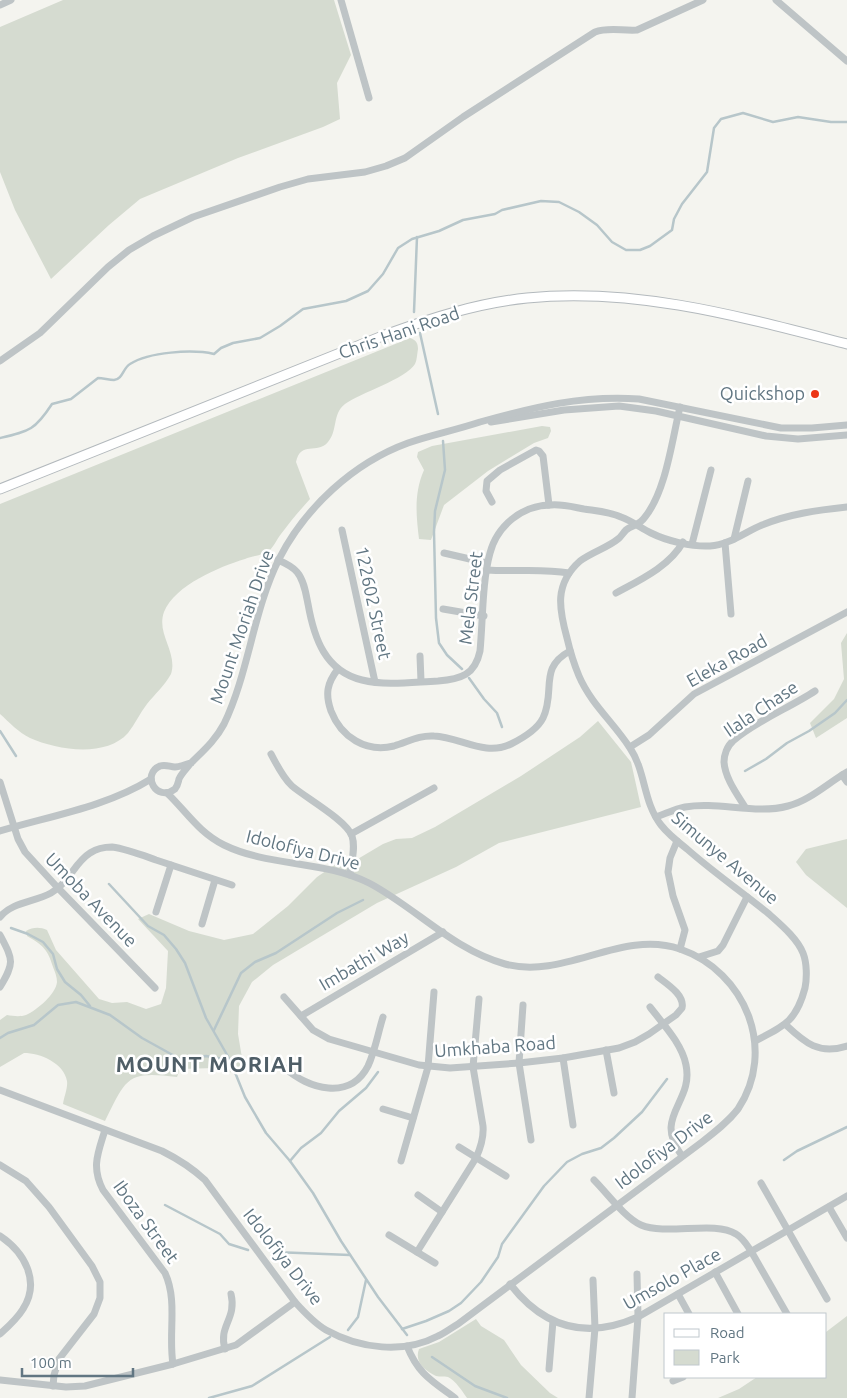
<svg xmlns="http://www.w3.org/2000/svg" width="847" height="1398" font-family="Ubuntu,sans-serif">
  <rect width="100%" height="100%" fill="#f4f4ef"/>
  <g fill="#d5dbd0">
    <polygon points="63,0 334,0 351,55 337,83 340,119 323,127 238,158 140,199 109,225 51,279 15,210 0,172 0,27"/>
    <path d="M 410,338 C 416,340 418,343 418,349 C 417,354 417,360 415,364 C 406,379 360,393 345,404 C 332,414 338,431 328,442 C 317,455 301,440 296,462 L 310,499 C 300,510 290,522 281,534 C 277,539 274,546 270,550 C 265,555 252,556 245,559 C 219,567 175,585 164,612 C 156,634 178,652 171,674 C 165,685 155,694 147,704 C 140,713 135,724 128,733 C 106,758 57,750 30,738 C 19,733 9,722 0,714 L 0,504 Z"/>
    <path d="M 542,426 L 550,427 L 551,431 L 548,438 L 534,443 L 488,471 L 444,505 L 431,540 L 419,539 C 416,514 414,493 424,470 L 417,457 L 418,452 L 432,446 Z"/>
    <polygon points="847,633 847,718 816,738 810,723 834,699 844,679 841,643"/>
    <path d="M 598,721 L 631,762 L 641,807 L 499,843 L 456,867 L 377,903 L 273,965 L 252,982 L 239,1006 L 238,1034 L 244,1070 L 226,1073 L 215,1068 L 180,1069 L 177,1077 C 127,1071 127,1077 105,1121 L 63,1104 C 64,1097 68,1088 67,1081 C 64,1063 40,1053 24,1053 L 0,1067 L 0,1020 L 7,1015 C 13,1016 20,1017 26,1015 C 37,1010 56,994 57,982 C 57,977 55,972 53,967 C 48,950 43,945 27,936 L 26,931 C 33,927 40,927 47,930 L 56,950 L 99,999 L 112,1003 L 127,1002 L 146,1009 L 161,1004 L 166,988 L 168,951 L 138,919 L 149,914 L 189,931 L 224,940 L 253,934 L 288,906 L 317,877 L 336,864 L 356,860 L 383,844 L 396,839 L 412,838 L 435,827 L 521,776 L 580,737 Z"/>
    <polygon points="847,839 847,908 806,875 796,862 806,849"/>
    <polygon points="847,1316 847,1398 718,1398 739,1389 757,1377 826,1377 826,1332"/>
    <path d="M 476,1319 L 481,1326 L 504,1340 L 521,1365 L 550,1393 L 558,1398 L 467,1398 C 462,1391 456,1381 448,1377 C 444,1376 440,1377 436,1376 C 425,1371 414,1362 419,1349 L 439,1342 Z"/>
  </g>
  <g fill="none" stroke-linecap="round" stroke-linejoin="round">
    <g stroke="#b7c6ca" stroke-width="2.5">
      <polyline points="414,312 417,237"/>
      <polyline points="420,333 438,414"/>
      <path d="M 0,438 C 30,431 35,430 52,404 L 71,399 L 98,378 C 103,378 109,380 114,380 C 123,379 123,368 130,364 C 149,352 192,349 214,354 L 221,348 L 233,343 L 260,338 L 280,326 L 303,309 L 346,301 L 368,291 L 383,274 L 398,248 L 412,239 L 439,231 L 463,220 L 495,214 L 502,210 L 541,201 L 559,202 L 579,212 L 597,225 L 612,242 L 626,250 L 640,250 L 650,246 L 672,230 L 674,219 L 682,204 L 707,172 L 714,128 L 721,119 L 743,113 L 773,122 L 798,117 L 831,122 L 847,122"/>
      <polyline points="443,441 445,470 435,511 434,532 436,618 439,643 447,655 462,669"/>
      <polyline points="469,678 484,699 497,713 502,727"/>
      <polyline points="0,731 16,756"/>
      <polyline points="745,771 766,759 787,743 809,731 835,713 847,700"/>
      <polyline points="109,884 148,926 164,935 176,949 185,963 206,1018 230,1060 245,1097 266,1133 290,1161 313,1193 341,1241 378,1297 407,1335"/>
      <polyline points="11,928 28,934 43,942 53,954 57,969 65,982 81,995 90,1006"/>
      <polyline points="214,1030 241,973 255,962 276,953 337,913 363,900"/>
      <polyline points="0,1038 8,1033 34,1025 58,1005 76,1002 110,1015 142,1038 180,1059 206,1056 230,1060"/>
      <polyline points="784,1160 797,1151 847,1127"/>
      <polyline points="290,1161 301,1148 321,1133 339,1111 366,1088 378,1072"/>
      <polyline points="165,1205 220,1234 229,1244 248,1250"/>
      <polyline points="274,1252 350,1255"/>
      <polyline points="402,1329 426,1321 449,1311 461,1303 481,1282 498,1257 502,1244 544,1186 567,1162 582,1154 601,1148 614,1138 642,1112 667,1079"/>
      <polyline points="348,1330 358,1317 366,1280"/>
      <polyline points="432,1357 475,1386 507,1398"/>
      <polyline points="209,1398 252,1386 330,1337"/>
    </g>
    <defs>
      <path id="secondary" d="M 0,489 L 385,335 C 431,318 478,303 527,298 C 636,287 742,317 847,344"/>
    </defs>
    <use href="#secondary" stroke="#b3b9bd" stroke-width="11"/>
    <g stroke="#bec4c6" stroke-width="7">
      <polyline points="341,0 369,98"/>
      <polyline points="776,0 847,61"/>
      <polyline points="0,5 11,0"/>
      <path d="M 0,361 L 40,333 L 108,267 L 129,250 L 153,236 L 193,217 L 280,187 L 308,179 L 365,172 L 386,166 L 405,158 L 463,117 L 595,32 C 608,27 622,31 637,30 L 703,0"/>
      <path d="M 680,407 C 672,440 666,491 645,517 C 638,527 633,524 626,530 C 623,533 621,537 618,539 C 607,548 592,552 580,561 C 554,584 559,609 567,638 C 570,651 574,664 579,676 C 591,704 614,723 630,748 C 646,772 643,802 661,825 C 668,834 678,842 687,849 C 713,872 742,892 769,914 C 780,924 797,938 803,953 C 807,963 807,978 805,988 C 796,1022 784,1026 755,1041"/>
      <polyline points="491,422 564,410 619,406 656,411 766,436 798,439 847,435"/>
      <polyline points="492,502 486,491 487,481 500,470 536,450 539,451 543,456 549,505"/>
      <polyline points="342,530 375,682"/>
      <polyline points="734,539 748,481"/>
      <polyline points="725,543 731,614"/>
      <polyline points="692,544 711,470"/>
      <polyline points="444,553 487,563"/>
      <path d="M 278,560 C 285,563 292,566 297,572 C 304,580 306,594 308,604 C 314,638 325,671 362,680 C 386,686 413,682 438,681 C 461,679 475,675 480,651 C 483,620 482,582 490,553 C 497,526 522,505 551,505 C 562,504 573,507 584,509 C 597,511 610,512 621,517 C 632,521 641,528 651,533 C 667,541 692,547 710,546 C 729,545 745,532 762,525 C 789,514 818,510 847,507"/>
      <path d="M 487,570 C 514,572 541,568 569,573"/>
      <path d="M 616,593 C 640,580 670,566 683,542"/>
      <polyline points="443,609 484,616"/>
      <polyline points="420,656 421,681"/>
      <path d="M 338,669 C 327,683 325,694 331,711 C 341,737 366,753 394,746 C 408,742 419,735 434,736 C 460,737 485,757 511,744 C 523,738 537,730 543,718 C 556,691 538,668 570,651"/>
      <polyline points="630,747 649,735 694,694 847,612"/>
      <path d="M 271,754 C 277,765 283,778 292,786 C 306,798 346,820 352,836 C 356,848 351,863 350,875"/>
      <path d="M 191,763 C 186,764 180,767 175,767 C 170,767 166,764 160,766 C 141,774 156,803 175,789 C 178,785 178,783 179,779 C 181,774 187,768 190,764 C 203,751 215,741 224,724 C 249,672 253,611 279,559 C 305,508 353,463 408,443 C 431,435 456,430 480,422 C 534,407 582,395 639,399 L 781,428 L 812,428 L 847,425"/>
      <polyline points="842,775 847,782"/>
      <polyline points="0,782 18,839 25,852 58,888 155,988"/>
      <path d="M 745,807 C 737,794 725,778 724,762 C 724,755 727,746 733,741 C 754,722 791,707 815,691"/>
      <path d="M 656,817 C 665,814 675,809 685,807 C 718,801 755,815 788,806 C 809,801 828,783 847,772"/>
      <path d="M 0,831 C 50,816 106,807 151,779"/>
      <polyline points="351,834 434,788"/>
      <polyline points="677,841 670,858 668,872 673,896 685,930 680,949"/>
      <polyline points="156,912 171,865"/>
      <path d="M 0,917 C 12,902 35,902 51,893 C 70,882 74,863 90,853 C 96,849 105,847 112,847 C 127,849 142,855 156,860 C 181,868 207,877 232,885"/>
      <polyline points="202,924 215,880"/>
      <path d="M 0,935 C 13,960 15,962 0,987"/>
      <polyline points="699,957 718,951 723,945 747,897"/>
      <path d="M 284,997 L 313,1030 L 329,1039 L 419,1065 L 450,1068 L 519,1063 L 563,1058 L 619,1048 L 635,1042 L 649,1034 L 676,1015 L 682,1008 C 685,995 667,984 658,977"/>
      <polyline points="523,1005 519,1063 531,1140"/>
      <path d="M 650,1007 C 663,1024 682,1044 686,1065 C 694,1103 652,1116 682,1156"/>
      <polyline points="301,1016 443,932"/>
      <path d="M 786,1025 C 805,1043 819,1055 847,1046"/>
      <polyline points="606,1050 614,1093"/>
      <polyline points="563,1058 573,1125"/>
      <path d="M 285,1068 C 308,1089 350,1101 368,1066 C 375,1051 378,1033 383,1017"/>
      <path d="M 0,1090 L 162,1151 C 178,1159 192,1168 205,1180 L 295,1302 C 304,1312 314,1323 326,1330 C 360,1349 404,1354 438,1336 C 445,1333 451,1328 458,1324 L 702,1142 C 715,1132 728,1122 738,1109 C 777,1050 746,972 680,949 C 621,929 565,980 505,964 C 453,950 415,907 369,883 C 324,860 269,867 224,845 C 199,833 186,811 167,793"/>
      <polyline points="383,1109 413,1118"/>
      <path d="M 105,1130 C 98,1153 91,1167 103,1190 L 165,1273 C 178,1301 168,1334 173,1364"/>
      <polyline points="459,1147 506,1176"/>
      <polyline points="401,1161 428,1067 434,992"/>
      <polyline points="0,1165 26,1181 49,1207 92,1266 100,1282 100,1298 94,1314 59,1359 54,1375 53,1386"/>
      <path d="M 594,1180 C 607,1193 625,1218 641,1225 C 667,1236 714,1220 736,1234 C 743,1238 747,1245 751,1251 L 787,1314"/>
      <polyline points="761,1183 827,1299"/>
      <polyline points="418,1195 442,1212"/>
      <polyline points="829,1207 847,1238"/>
      <polyline points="389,1235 435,1263"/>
      <path d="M 0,1236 C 24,1252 41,1281 23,1309 C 17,1319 9,1326 0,1334"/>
      <path d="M 417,1252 L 476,1158 C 481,1147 484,1138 483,1126 L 473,1067 L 479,999"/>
      <polyline points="715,1272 738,1314"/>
      <path d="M 510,1284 C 544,1328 586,1340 638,1317 L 847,1196"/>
      <polyline points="678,1294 689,1314"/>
      <path d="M 407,1346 C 418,1374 432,1381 455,1398"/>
      <path d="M 225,1349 C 218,1326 237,1319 231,1294"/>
      <polyline points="549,1369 553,1321"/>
      <polyline points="0,1380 66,1387 85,1386 173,1364 236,1345 295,1302"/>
      <polyline points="673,1381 683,1377"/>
      <polyline points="589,1398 595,1328 593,1280"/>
      <polyline points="632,1398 638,1317 637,1274"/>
    </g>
    <use href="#secondary" stroke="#fff" stroke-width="9"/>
  </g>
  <circle fill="#ec3617" stroke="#fff" stroke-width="2" cx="815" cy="394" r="5"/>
  <g text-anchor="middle" stroke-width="5" stroke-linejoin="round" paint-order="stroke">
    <g font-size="18" fill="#617682" stroke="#fff">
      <text transform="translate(399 333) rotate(-19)" y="6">Chris Hani Road</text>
      <text transform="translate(471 598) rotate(-83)" y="6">Mela Street</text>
      <text transform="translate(373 603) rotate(78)" y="6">122602 Street</text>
      <text transform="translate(242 627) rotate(-71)" y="6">Mount Moriah Drive</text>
      <text transform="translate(727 661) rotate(-29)" y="6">Eleka Road</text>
      <text transform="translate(761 709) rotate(-34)" y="6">Ilala Chase</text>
      <text transform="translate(303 850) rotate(14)" y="6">Idolofiya Drive</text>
      <text transform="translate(725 858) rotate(40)" y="6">Simunye Avenue</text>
      <text transform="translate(91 900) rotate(46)" y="6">Umoba Avenue</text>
      <text transform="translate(364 961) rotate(-30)" y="6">Imbathi Way</text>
      <text transform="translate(495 1047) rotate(-4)" y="6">Umkhaba Road</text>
      <text transform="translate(664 1150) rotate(-37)" y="6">Idolofiya Drive</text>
      <text transform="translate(146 1222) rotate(54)" y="6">Iboza Street</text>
      <text transform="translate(283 1257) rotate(52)" y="6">Idolofiya Drive</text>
      <text transform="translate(672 1279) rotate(-29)" y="6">Umsolo Place</text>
    </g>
    <g font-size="18" fill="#617682" stroke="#fff" text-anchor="end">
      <text x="805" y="400">Quickshop</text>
    </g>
    <g font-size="22" font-weight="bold" letter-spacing="1" fill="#4f5e67" stroke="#fff">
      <text x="210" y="1072">MOUNT MORIAH</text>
    </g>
  </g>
  <rect x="664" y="1313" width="162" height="65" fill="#ffffff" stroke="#c0c8cd"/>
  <rect x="674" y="1329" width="25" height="8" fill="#ffffff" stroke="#c0c8cd"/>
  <text x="710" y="1338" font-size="15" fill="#617682">Road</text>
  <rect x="674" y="1350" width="25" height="15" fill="#d5dbd0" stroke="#c0c8cd"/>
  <text x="710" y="1363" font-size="15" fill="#617682">Park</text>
  <path d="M22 1368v8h111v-8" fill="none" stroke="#617682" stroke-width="2.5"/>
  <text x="30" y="1368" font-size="15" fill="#617682" stroke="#ffffff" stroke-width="4" paint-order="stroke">100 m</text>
</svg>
